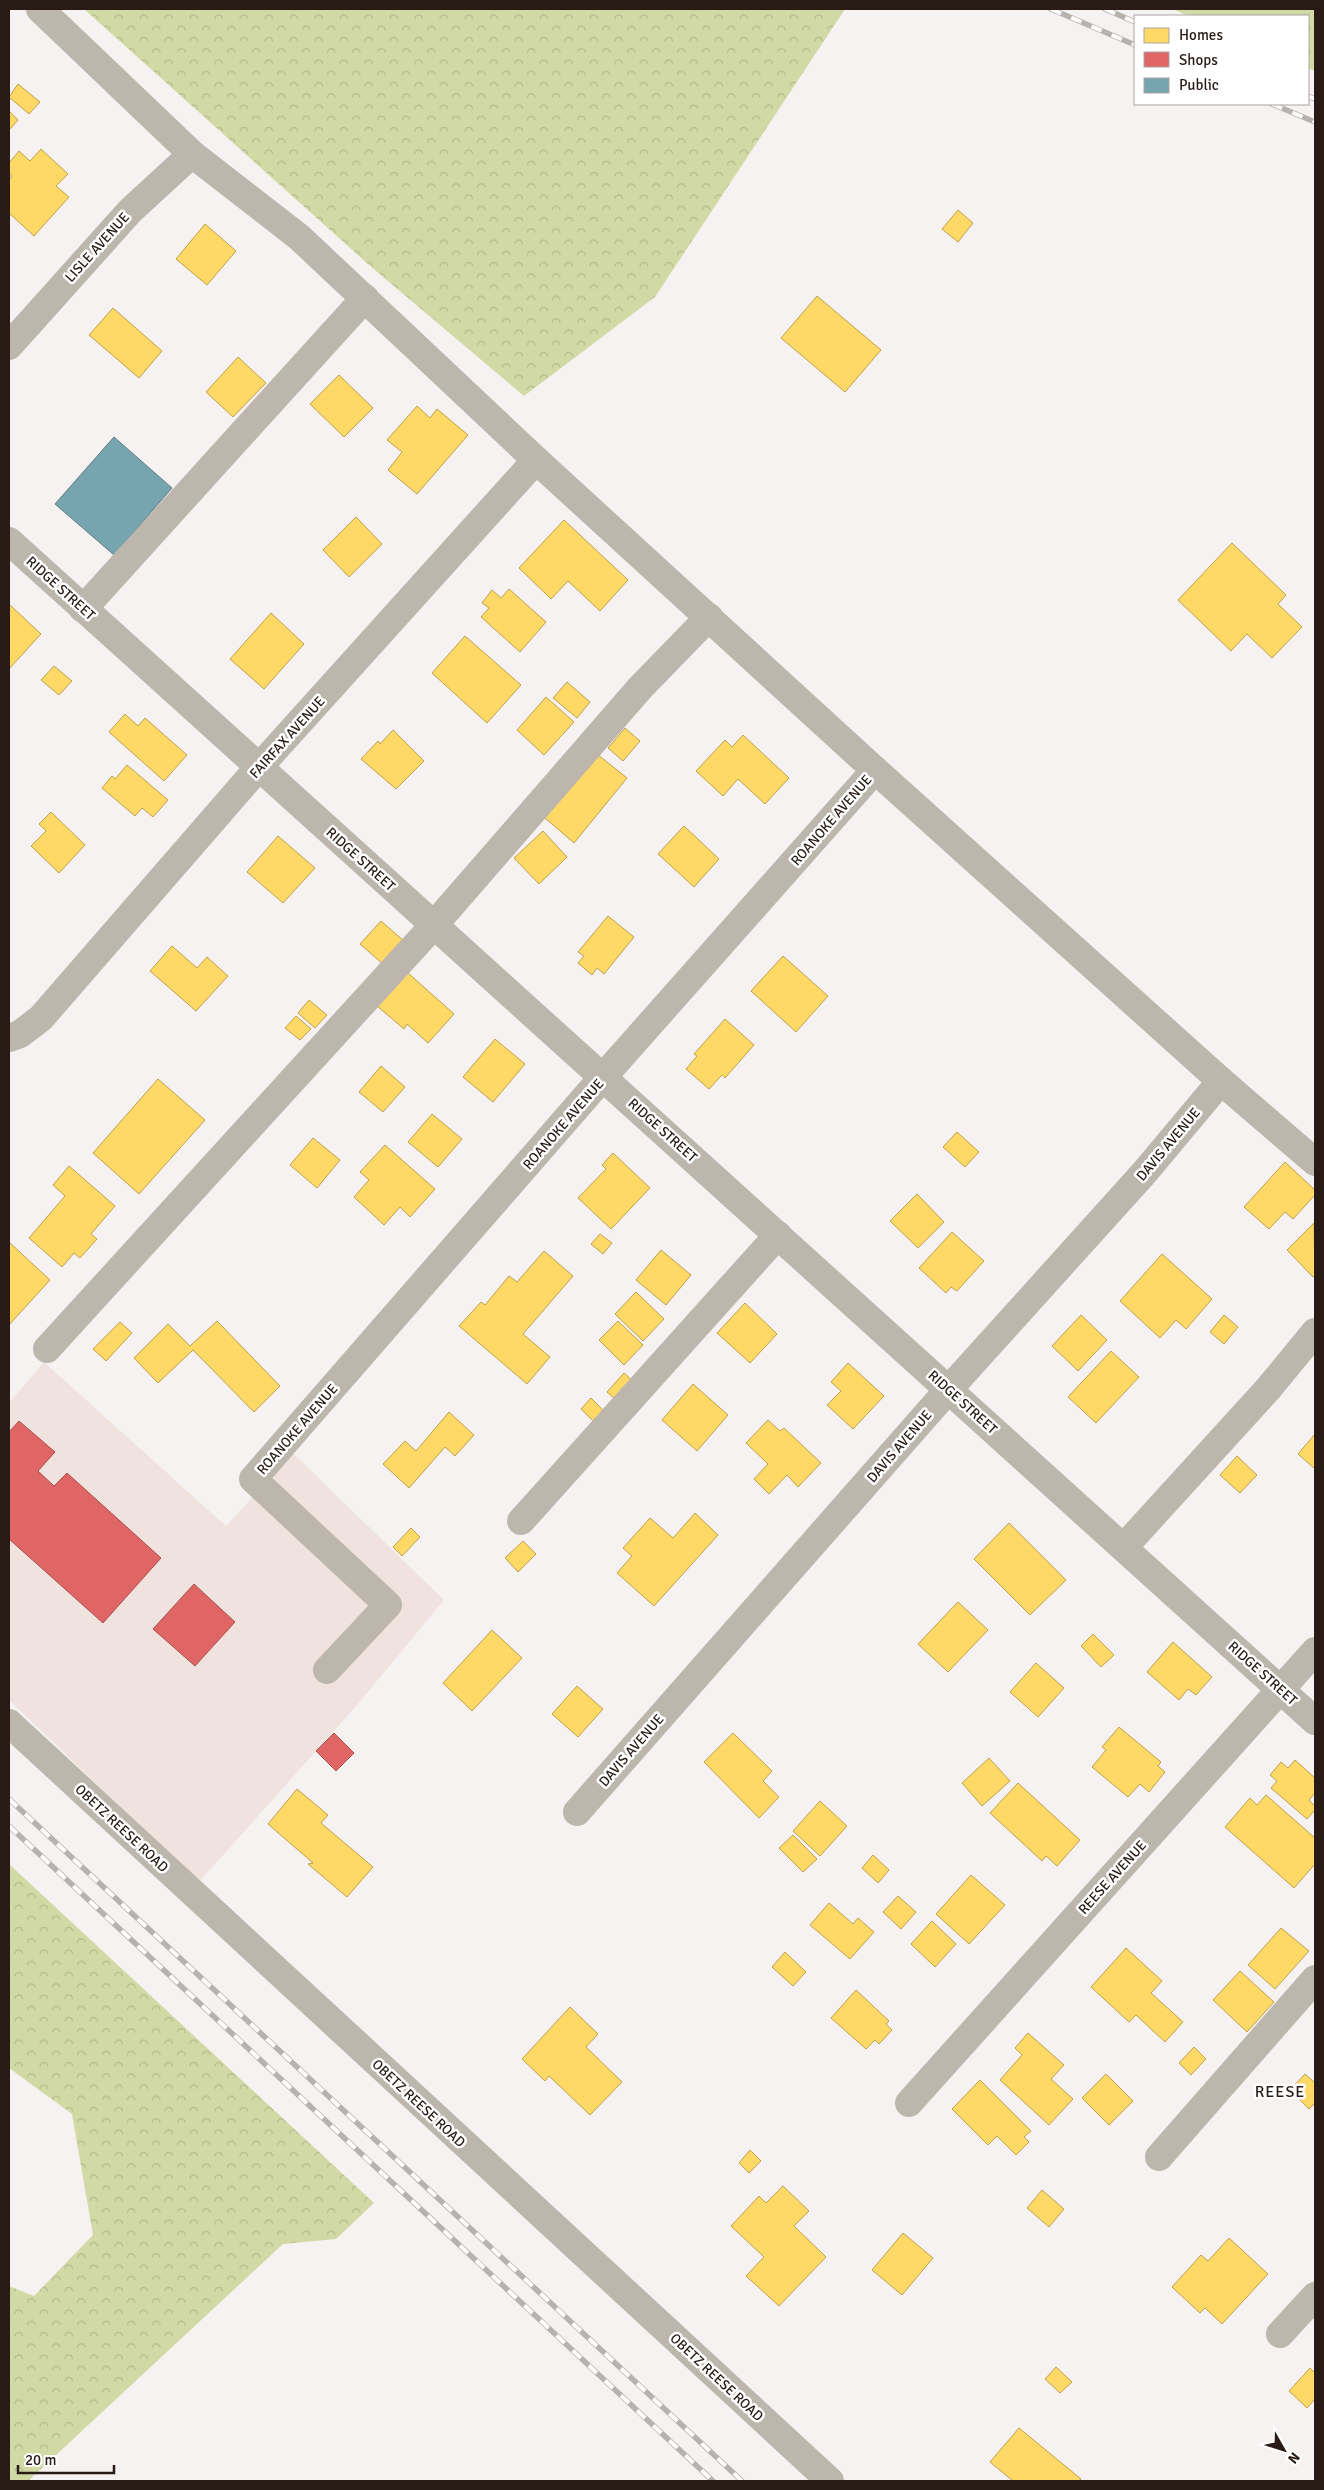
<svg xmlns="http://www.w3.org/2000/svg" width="1324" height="2490" font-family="Signika,sans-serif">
  <defs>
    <pattern id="forest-crowns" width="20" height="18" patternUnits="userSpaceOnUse" patternTransform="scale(1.25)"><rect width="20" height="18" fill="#d1d9a5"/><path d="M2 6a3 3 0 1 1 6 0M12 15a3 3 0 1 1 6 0" fill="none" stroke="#b3ba8d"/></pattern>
  </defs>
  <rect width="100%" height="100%" fill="#f6f2f1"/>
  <polygon fill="#f0e3df" points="44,1362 226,1526 293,1453 444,1600 358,1704 199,1882 9,1700 9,1403"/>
  <g fill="url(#forest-crowns)">
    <polygon points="84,9 845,9 655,297 524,396 369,265"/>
    <polygon points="1172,9 1315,9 1315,71 1308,68 1308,16 1189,16"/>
    <polygon points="9,1864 374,2203 336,2239 283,2244 28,2481 9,2481 9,2286 34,2296 93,2235 72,2114 9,2068"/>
  </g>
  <g fill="#ffd966" stroke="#bea04e">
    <polygon points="18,84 40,102 29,114 9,97"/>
    <polygon points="9,111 18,120 9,130"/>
    <polygon points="41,149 68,174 56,186 69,197 34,236 9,213 9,180 12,176 9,173 9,163 19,151 30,161"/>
    <polygon points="958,210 973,223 958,242 942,229"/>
    <polygon points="205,224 236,251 207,285 176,259"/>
    <polygon points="817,296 881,350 845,392 781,338"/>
    <polygon points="113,308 162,351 139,378 89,335"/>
    <polygon points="238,357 266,383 233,417 206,392"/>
    <polygon points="339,375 373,408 344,437 310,404"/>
    <polygon points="417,406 430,418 437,409 468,435 417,494 388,470 402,452 387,440"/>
    <polygon points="356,517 382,544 349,577 323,550"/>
    <polygon points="564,520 628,580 600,611 568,581 551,599 519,568"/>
    <polygon points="1232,543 1286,595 1278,604 1302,627 1272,658 1247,634 1231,651 1178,600"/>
    <polygon points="509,589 546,622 520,652 481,617 489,608 482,603 492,590 501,598"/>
    <polygon points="10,605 41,634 9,669 9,606"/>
    <polygon points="271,613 304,644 264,689 230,659"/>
    <polygon points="465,636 521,685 487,723 432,673"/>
    <polygon points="54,666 72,681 59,695 41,680"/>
    <polygon points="567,682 590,702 577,718 553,698"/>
    <polygon points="546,697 574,722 544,755 517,730"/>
    <polygon points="125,714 138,726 145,718 187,755 164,781 109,732"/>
    <polygon points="625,728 640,741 623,761 608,748"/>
    <polygon points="393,730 424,761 396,789 361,759 378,741 380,744"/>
    <polygon points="743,735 789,778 765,804 738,779 723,796 696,771 725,740 732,747"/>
    <polygon points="597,754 627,778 574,843 545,818"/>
    <polygon points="127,765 168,800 153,817 142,808 135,816 102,788 112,776 115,779"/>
    <polygon points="51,812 85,845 59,873 31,846 46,831 39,824"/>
    <polygon points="684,826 719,859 694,887 658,854"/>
    <polygon points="543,831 567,857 539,884 514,858"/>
    <polygon points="278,836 315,868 283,903 247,872"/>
    <polygon points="608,916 634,937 604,974 597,968 592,975 578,963 584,956 578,952"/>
    <polygon points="381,921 404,941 384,965 360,944"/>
    <polygon points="172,946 197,968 207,957 228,976 196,1011 150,971"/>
    <polygon points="783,956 828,996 796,1032 751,991"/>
    <polygon points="407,972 454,1014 428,1043 407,1024 404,1029 377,1006"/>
    <polygon points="309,1000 327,1015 315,1028 298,1013"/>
    <polygon points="296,1016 311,1029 300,1040 285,1028"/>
    <polygon points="725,1019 754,1045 725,1078 722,1075 709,1089 686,1069 697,1056 694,1054"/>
    <polygon points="495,1039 525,1064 493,1102 463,1077"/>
    <polygon points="381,1066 405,1087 383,1112 359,1092"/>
    <polygon points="158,1079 205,1120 139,1194 93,1153"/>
    <polygon points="432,1114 462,1139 438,1167 408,1142"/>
    <polygon points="957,1132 979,1152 965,1167 943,1147"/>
    <polygon points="313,1138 340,1160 317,1188 290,1165"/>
    <polygon points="385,1145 435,1189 410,1217 400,1207 384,1225 354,1197 369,1180 360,1172"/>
    <polygon points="613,1153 650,1188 611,1229 578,1198 606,1169 602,1165"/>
    <polygon points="1285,1162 1315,1190 1315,1195 1293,1219 1285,1212 1269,1229 1244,1207"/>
    <polygon points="69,1166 115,1206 91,1234 97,1239 80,1258 74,1253 62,1267 29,1238 65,1196 53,1185"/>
    <polygon points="917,1194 944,1222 918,1248 890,1221"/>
    <polygon points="1314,1223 1315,1275 1313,1277 1287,1250"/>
    <polygon points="952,1232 984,1261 957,1291 951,1287 946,1293 919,1268"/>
    <polygon points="600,1234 612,1243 603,1254 591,1244"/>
    <polygon points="9,1242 50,1280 9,1325"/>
    <polygon points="661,1250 691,1275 666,1305 636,1280"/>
    <polygon points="544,1251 573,1276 523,1334 550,1357 527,1384 459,1326 481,1302 485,1305 509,1276 517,1282"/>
    <polygon points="1162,1254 1212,1299 1186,1329 1176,1320 1160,1338 1120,1301"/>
    <polygon points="636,1292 664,1319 643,1341 615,1314"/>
    <polygon points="745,1303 777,1334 750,1363 717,1333"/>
    <polygon points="1081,1315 1107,1340 1078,1371 1052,1346"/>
    <polygon points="1224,1315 1238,1327 1224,1344 1210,1332"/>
    <polygon points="217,1321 280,1386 254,1412 193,1350 158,1383 134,1358 168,1324 190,1346"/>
    <polygon points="618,1321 643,1345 624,1365 599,1340"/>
    <polygon points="120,1322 132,1333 106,1361 93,1349"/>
    <polygon points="1111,1351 1139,1377 1096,1423 1068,1397"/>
    <polygon points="848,1363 884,1396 853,1429 827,1405 841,1391 831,1382"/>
    <polygon points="624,1373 633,1381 616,1400 607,1392"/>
    <polygon points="693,1384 728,1415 697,1451 662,1420"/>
    <polygon points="591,1398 607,1414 597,1425 581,1409"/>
    <polygon points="449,1412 474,1435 455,1456 445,1447 409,1488 383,1464 405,1441 416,1451"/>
    <polygon points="768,1420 780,1431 784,1428 821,1463 798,1487 787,1475 769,1494 754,1479 768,1464 746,1443"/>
    <polygon points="1315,1434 1315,1469 1298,1454"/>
    <polygon points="1237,1456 1257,1475 1240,1493 1220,1475"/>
    <polygon points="695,1513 718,1535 654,1606 617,1573 632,1556 623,1548 650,1518 673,1538"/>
    <polygon points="1009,1523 1066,1580 1030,1615 974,1559"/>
    <polygon points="411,1528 420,1537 402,1556 393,1547"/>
    <polygon points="523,1541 536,1554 518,1572 505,1558"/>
    <polygon points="958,1602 988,1630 948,1672 918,1644"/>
    <polygon points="492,1630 522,1658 472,1711 443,1683"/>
    <polygon points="1093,1634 1114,1655 1101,1667 1081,1646"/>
    <polygon points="1173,1642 1212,1677 1196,1695 1188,1689 1179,1700 1147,1672"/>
    <polygon points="1036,1663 1064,1688 1038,1717 1010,1692"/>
    <polygon points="577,1686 603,1709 578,1737 552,1714"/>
    <polygon points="1119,1727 1161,1762 1158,1766 1165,1772 1149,1792 1140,1784 1128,1797 1092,1767 1106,1750 1102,1747"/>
    <polygon points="733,1733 772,1771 763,1781 779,1797 759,1818 704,1762"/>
    <polygon points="989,1758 1010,1781 982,1806 962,1783"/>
    <polygon points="1295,1760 1315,1778 1315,1793 1309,1800 1315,1806 1315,1810 1307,1819 1271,1788 1277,1781 1270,1775 1281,1762 1288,1768"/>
    <polygon points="1018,1783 1080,1840 1057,1866 1046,1856 1042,1861 990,1813"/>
    <polygon points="297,1789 328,1815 321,1823 373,1867 347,1897 308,1864 313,1863 268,1824"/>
    <polygon points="1266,1795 1315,1838 1315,1864 1294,1888 1225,1827 1250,1798 1257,1805"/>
    <polygon points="820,1801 847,1826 820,1856 793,1831"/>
    <polygon points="793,1835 817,1859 803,1872 779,1848"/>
    <polygon points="873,1855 889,1870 878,1883 862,1868"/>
    <polygon points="971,1875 1005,1905 969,1944 936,1914"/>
    <polygon points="898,1896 916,1912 901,1929 883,1912"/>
    <polygon points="829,1903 853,1924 858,1918 874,1932 850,1959 810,1925"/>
    <polygon points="932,1921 956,1944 935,1967 911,1944"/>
    <polygon points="1281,1928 1309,1951 1275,1989 1248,1965"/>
    <polygon points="1126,1948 1162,1981 1151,1993 1183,2022 1165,2042 1136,2015 1129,2022 1091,1987"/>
    <polygon points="785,1952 806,1972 793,1986 772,1967"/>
    <polygon points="1240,1971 1274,2002 1247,2032 1213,2000"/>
    <polygon points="856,1990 889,2021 886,2024 892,2030 879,2044 875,2040 866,2049 831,2018"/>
    <polygon points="570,2007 598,2034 586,2047 622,2082 590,2115 549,2076 545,2081 522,2059"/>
    <polygon points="1028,2033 1064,2065 1051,2079 1073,2099 1049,2125 1000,2080 1022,2055 1015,2048"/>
    <polygon points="1194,2047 1206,2059 1191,2075 1179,2063"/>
    <polygon points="1106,2074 1133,2101 1109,2125 1082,2098"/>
    <polygon points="1305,2074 1315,2083 1315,2103 1309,2109 1290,2090"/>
    <polygon points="980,2080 1031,2131 1024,2137 1029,2142 1016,2155 997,2136 988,2145 952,2109"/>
    <polygon points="750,2150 761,2161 749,2173 739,2163"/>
    <polygon points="783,2186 809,2211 794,2226 826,2257 779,2306 746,2276 764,2257 731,2226 759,2196 766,2203"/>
    <polygon points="1042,2190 1064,2209 1049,2227 1027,2208"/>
    <polygon points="903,2233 933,2258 902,2295 872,2270"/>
    <polygon points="1229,2238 1268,2274 1222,2324 1205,2308 1200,2313 1172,2287 1201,2255 1208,2261"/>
    <polygon points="1056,2367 1072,2382 1060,2393 1045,2379"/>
    <polygon points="1310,2368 1315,2373 1315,2399 1307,2408 1289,2391"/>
    <polygon points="1019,2428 1081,2479 1078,2481 1013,2481 990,2462"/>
  </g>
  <g fill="#e06666" stroke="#a9504e">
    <polygon points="19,1421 55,1452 38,1471 54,1486 67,1473 161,1558 103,1623 9,1539 9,1432"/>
    <polygon points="194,1584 235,1622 195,1666 153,1629"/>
    <polygon points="334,1733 354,1753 336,1771 316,1751"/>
  </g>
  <polygon fill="#76a5af" stroke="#5f7c81" points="114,437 172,488 114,555 55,504"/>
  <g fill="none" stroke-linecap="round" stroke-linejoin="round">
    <g stroke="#bcb6ad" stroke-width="28">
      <polyline points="40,9 192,154 299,237 536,460 875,770 1221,1081 1315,1162"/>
      <polyline points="9,346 130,211 192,154"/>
      <polyline points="9,541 1315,1721"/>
      <polyline points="83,609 365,298"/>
      <polyline points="9,1038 20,1034 41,1018 259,767 536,460"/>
      <polyline points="47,1349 434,925 640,688 709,617"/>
      <polyline points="521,1521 778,1235"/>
      <polyline points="1124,1547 1268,1389 1315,1332"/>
      <polyline points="327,1670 388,1605 253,1479 603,1077 875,770"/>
      <polyline points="9,1723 830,2481"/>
      <polyline points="577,1812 949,1389 1144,1173 1221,1081"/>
      <polyline points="909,2103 1315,1651"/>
      <polyline points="1159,2157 1315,1979"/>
      <polyline points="1280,2334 1315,2296"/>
    </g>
    <defs>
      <g id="rail">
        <polyline points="1051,9 1135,45"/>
        <polyline points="1105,9 1135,22"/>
        <polyline points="1308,96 1315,99"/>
        <polyline points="1272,104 1315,122"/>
        <polyline points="9,1799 742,2481"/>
        <polyline points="9,1826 713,2481"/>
      </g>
    </defs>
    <use href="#rail" stroke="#b8b2ae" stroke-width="5.5"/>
    <use href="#rail" stroke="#fff" stroke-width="4" stroke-dasharray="11" stroke-linecap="butt"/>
  </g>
  <g text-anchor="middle" stroke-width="5" stroke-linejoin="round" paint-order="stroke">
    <g font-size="14" fill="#281b15" stroke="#fff">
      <text transform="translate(97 247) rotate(-48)" y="5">LISLE AVENUE</text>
      <text transform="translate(61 588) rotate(42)" y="5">RIDGE STREET</text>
      <text transform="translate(287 737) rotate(-48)" y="5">FAIRFAX AVENUE</text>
      <text transform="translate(831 820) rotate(-49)" y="5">ROANOKE AVENUE</text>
      <text transform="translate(361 859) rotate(42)" y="5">RIDGE STREET</text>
      <text transform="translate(563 1124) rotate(-49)" y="5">ROANOKE AVENUE</text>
      <text transform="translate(663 1130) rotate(42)" y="5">RIDGE STREET</text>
      <text transform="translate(1168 1144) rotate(-50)" y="5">DAVIS AVENUE</text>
      <text transform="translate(963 1402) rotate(42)" y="5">RIDGE STREET</text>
      <text transform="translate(297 1429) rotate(-49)" y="5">ROANOKE AVENUE</text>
      <text transform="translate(899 1446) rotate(-49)" y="5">DAVIS AVENUE</text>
      <text transform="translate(1263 1673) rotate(42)" y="5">RIDGE STREET</text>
      <text transform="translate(631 1750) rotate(-49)" y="5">DAVIS AVENUE</text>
      <text transform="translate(122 1828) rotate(43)" y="5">OBETZ REESE ROAD</text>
      <text transform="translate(1112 1877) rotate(-48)" y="5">REESE AVENUE</text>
      <text transform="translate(419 2103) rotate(43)" y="5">OBETZ REESE ROAD</text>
      <text transform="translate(717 2377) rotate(43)" y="5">OBETZ REESE ROAD</text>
    </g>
    <g font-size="16" letter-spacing="1" fill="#281b15" stroke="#fff">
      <text x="1280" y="2097">REESE</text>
    </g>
  </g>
  <rect width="1324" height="2490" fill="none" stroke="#281b15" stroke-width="20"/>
  <rect x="1134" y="15" width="175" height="90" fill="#ffffff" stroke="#a9a4a1"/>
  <rect x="1144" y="28" width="25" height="15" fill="#ffd966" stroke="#a9a4a1"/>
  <text x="1179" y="40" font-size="15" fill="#281b15">Homes</text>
  <rect x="1144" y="52" width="25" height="15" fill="#e06666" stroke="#a9a4a1"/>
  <text x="1179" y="65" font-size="15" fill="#281b15">Shops</text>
  <rect x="1144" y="78" width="25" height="15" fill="#76a5af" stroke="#a9a4a1"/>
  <text x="1179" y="90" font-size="15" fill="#281b15">Public</text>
  <g transform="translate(1284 2450) rotate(129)" stroke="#ffffff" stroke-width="4" paint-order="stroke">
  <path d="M0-4L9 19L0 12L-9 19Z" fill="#281b15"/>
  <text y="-8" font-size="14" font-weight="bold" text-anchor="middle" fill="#281b15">N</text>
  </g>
  <path d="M18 2465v8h96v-8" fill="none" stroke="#281b15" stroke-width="2.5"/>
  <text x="25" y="2465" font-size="15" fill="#281b15" stroke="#ffffff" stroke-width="4" paint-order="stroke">20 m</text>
</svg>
